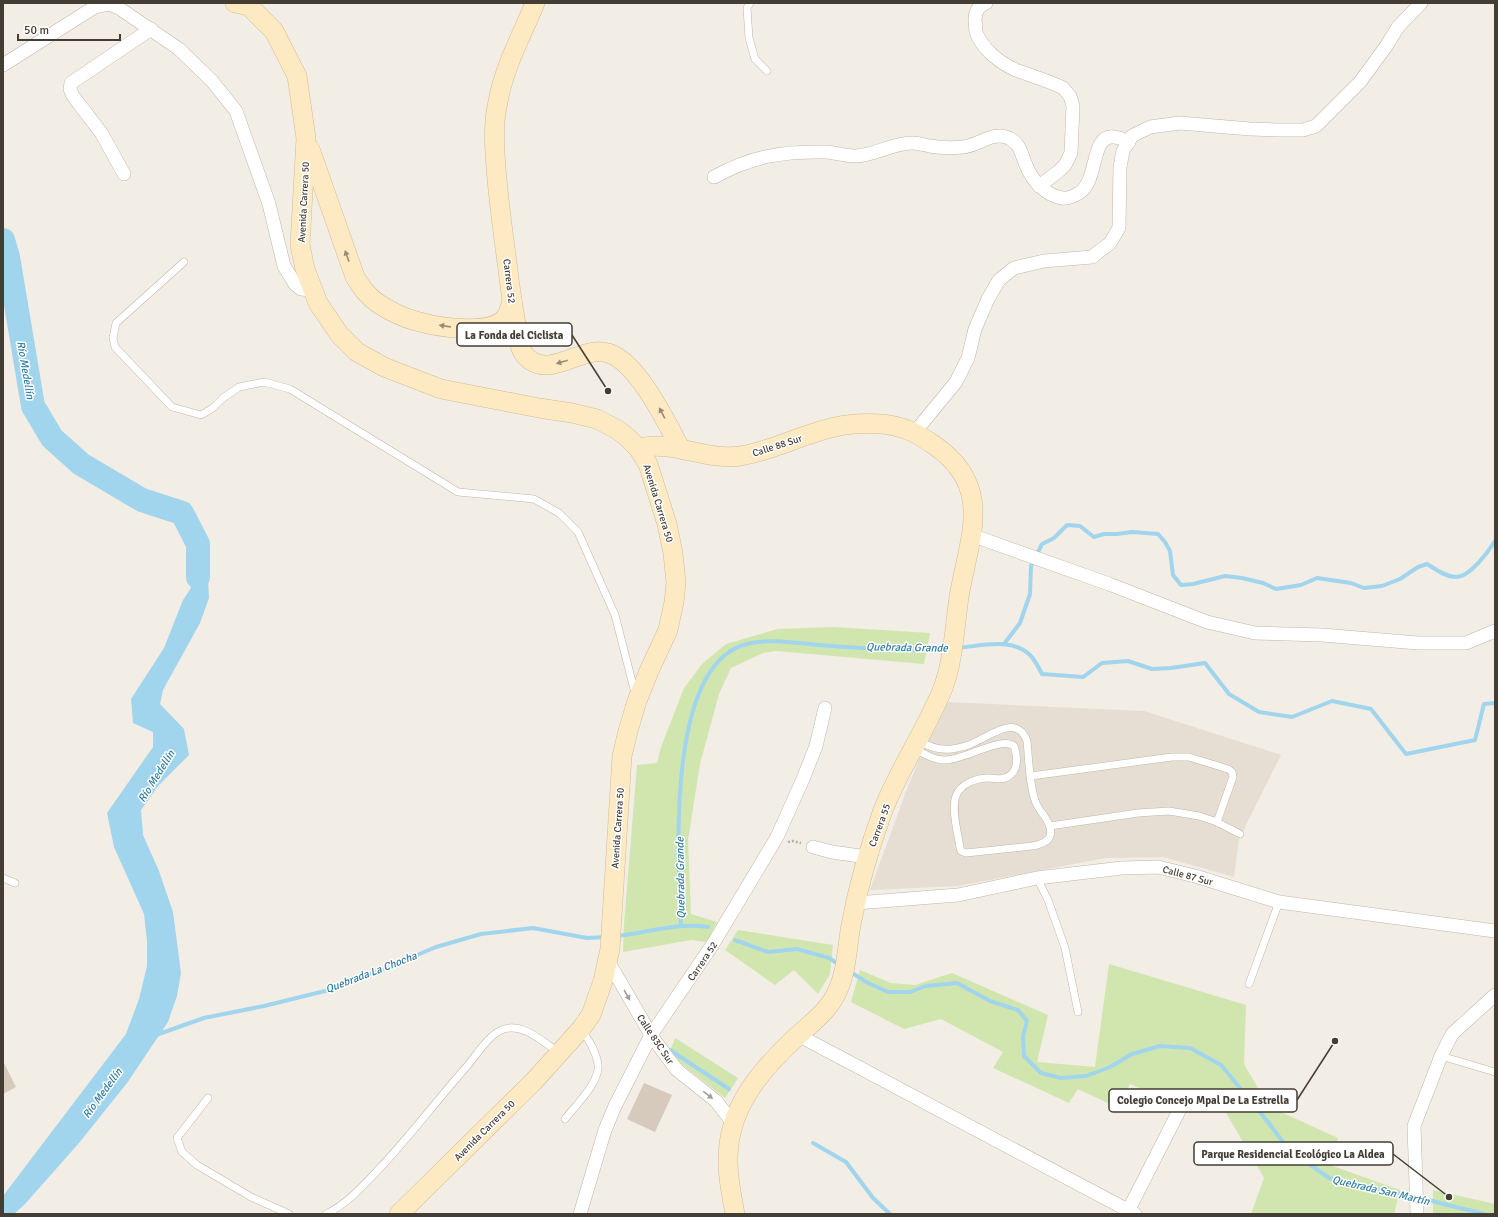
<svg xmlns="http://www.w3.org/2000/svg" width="1498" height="1217" font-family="Signika,sans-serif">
  <rect width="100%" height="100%" fill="#f2ede5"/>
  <polygon fill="#e6ded3" points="947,702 1144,711 1281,755 1239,839 1234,877 1163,857 1105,858 958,886 870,890 907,789 928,738"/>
  <g fill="#d1e6ae">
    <polygon points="834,627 930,633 924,664 776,651 763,653 731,668 719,694 700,764 688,840 691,914 717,922 707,942 691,940 623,952 624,924 637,765 657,763 661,747 684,688 702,664 726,644 778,629"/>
    <polygon points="738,930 833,945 830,974 818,994 794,970 775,985 725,950"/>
    <polygon points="1109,964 1246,1005 1244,1064 1258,1088 1283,1113 1338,1138 1330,1165 1400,1190 1394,1214 1251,1214 1264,1178 1215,1094 1191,1110 1130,1084 1118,1108 1078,1089 1069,1103 993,1068 1003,1052 941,1019 904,1029 851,1002 860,970 891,983 915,985 952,973 1048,1015 1037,1062 1095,1067"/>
    <polygon points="675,1038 738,1078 725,1098 669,1054"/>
    <polygon points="1433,1190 1495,1204 1495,1214 1433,1214"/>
  </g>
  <polygon fill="#a1d5ee" points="188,544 206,545 209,598 200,623 163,690 160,704 184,729 189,755 159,785 141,810 143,835 159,871 173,912 181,973 177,996 168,1022 127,1083 79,1143 25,1204 14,1214 3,1214 3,1196 126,1034 139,999 147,966 147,941 144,914 114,847 107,813 153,747 153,732 133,723 131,699 164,648 183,600 191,588"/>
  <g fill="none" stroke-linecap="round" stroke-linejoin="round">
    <g stroke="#a1d5ee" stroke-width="4">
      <path d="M 1004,644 L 1020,623 L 1030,594 L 1031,566 L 1042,544 L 1054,538 L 1067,525 L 1080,526 L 1094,537 L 1104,534 L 1117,534 L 1132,532 L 1158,534 L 1165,542 L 1170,551 L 1173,575 L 1181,585 L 1193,584 L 1225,576 L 1242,578 L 1263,583 L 1276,589 L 1301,585 L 1317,578 L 1351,583 L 1364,588 L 1382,586 L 1400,579 L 1418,567 L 1427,564 C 1435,569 1446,577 1456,577 C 1470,577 1488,552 1495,541"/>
      <path d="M 957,648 C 980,646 1012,637 1030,655 C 1035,660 1039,668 1042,674 L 1083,677 L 1102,663 L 1128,661 L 1152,669 L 1171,668 L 1205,663 L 1229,694 L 1259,712 L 1292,717 L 1332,701 L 1371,709 L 1406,754 L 1475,740 L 1484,704 L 1495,703"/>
      <path d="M 681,926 C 678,861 665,664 747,644 C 770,638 796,643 819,645 C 861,648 905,652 947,649"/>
      <path d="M 617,936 C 647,933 677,922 708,927"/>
      <polyline points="735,940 768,952 797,949 829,958 840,965"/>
      <polyline points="849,971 868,983 888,992 910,992 926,986 957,983 990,1001 1018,1010 1027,1021 1023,1036 1024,1056 1041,1073 1061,1078 1086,1076 1110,1067 1132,1054 1160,1046 1190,1048 1221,1065 1268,1122 1289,1150 1329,1178 1358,1186 1408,1195 1484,1214"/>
      <polyline points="156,1035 204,1018 264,1006 329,990 379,971 436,947 481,934 533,928 587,938 606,937"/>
      <polyline points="670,1050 729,1089"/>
      <polyline points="813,1143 846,1162 873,1198 890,1214"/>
    </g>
    <polyline stroke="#a1d5ee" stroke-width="24" points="3,240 8,257 33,406 52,438 81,464 142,500 182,513 198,544 198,577"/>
  </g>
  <g fill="#d6cabd">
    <polygon points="3,1061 16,1087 3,1094"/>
    <polygon points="644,1083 672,1095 655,1132 627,1119"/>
  </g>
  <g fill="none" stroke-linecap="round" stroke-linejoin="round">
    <defs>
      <g id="lane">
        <polyline points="750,3 747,8 749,38 755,59 767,71"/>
        <polyline points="184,262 116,323 113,338 115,347 172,407 201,415 213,408 223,398 239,387 264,382 290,389 458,492 534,499 559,513 578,532 615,615 635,693"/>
        <path d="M 913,748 C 923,753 933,760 945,760 C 964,760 1001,736 1014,746 C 1018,757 1019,773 1005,778 C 1001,780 994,778 989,778 C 977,778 961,783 956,796 C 951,808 958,834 960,848 L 961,851 L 966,853 L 1032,846 C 1038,845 1048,843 1050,836 C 1054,824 1040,813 1036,803 C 1029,785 1029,760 1027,741 C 1017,714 991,735 975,742 C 968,746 959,748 951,749 C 939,750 929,747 919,741"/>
        <polyline points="1031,776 1172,757 1189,757 1228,769 1232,772 1233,777 1217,822"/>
        <polyline points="1050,826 1138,813 1169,811 1199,816 1217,822 1240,834"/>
        <polyline points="3,878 15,883"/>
        <polyline points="1037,878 1048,900 1065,948 1078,1012"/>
        <polyline points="1249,984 1279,902"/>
        <polyline points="1441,1056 1495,1072"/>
        <polyline points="208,1098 177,1138 182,1152 197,1165 251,1197 289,1214"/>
        <path d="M 565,1119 C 575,1106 601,1081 598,1064 C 596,1051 589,1041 582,1030"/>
        <path d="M 326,1214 C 347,1204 363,1186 379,1169 C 410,1136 438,1099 468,1065 C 478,1053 489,1034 504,1029 C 524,1023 543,1042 558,1052"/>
      </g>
      <g id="street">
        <path d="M 986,3 C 978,6 975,12 975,20 C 976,24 975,28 976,32 C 982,49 1000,63 1016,70 C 1031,76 1048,80 1063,88 L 1070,96 L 1073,106 L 1071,153 L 1065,165 L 1059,171 L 1039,186"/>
        <polyline points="3,65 82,15 95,7 109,4 119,8 179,49 212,81 236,111 269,204 284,266 295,284 301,289 312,290"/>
        <polyline points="124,174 102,134 73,96 70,89 71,83 151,29"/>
        <path d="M 714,177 C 752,156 783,151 827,152 C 837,153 846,156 856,156 C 875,155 893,143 912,143 C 918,143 924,145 930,146 C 941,148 952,148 963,147 C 978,146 991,132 1006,137 C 1020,141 1021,154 1026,165 C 1032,181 1045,195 1062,198 C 1068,199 1074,196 1079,193 C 1099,181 1090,134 1114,137 C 1119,137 1124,140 1129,142"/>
        <polyline points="915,432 956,382 968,358 975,329 988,299 999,280 1014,268 1044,261 1092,257 1110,243 1119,228 1120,167 1123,151 1132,136 1150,127 1180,123 1250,129 1279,130 1303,130 1316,126 1360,82 1387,45 1398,27 1421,3"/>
        <polyline points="971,535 1109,584 1207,622 1255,633 1322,635 1418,643 1466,643 1495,631"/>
        <polyline points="813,847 832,852 867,857"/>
        <polyline points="856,903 958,895 1037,878 1122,868 1158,867 1195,876 1279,902 1495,931"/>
        <polyline points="608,961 651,1035 667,1057 677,1070 716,1101 733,1123"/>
        <polyline points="798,1035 1135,1214"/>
        <polyline points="1128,1211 1181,1107"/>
        <polyline points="580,1214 605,1130 615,1106 651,1035 713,944 777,837 803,779 816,746 825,708"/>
        <polyline points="1417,1214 1414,1126 1441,1056 1452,1034 1495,995"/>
      </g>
      <g id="secondary">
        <polyline points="235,3 249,6 274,31 297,76 306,138 300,245 305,269 318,303 339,334 357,352 384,367 441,389 539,408 572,413 597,419 618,430 628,438 638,448 648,464 667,524 673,553 676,583 674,602 668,630 649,671 637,701 628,731 622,756 610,949 603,981 591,1015 581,1029 534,1081 399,1214"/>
        <path d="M 535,3 C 522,35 504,67 498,102 C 494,118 494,137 495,153 C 497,192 503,232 508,270 C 510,289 513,306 516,324 C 517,331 518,339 520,345 C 521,350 525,357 530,360 C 554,377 582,345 608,353 C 637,361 667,423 680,448"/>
        <path d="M 310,149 L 355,277 C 362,288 368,297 379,304 C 390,311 404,318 416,321 C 436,327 490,336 505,318 C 509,314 510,306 512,301"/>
        <path d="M 638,448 C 673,440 706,461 740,456 C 773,451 802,434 835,427 C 849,424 866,423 881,424 C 903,426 915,432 934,445 C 995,487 969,537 959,597 C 955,625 953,662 943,688 C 926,731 898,770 882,813 C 869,849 858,887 851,925 C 847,947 847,971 837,992 C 828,1012 809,1025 794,1039 C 758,1073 727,1110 728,1162 C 728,1180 732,1197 735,1214"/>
      </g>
    </defs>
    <use href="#lane" stroke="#c0b6aa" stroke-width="8"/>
    <use href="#street" stroke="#c0b6aa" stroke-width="14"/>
    <use href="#secondary" stroke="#d1bc95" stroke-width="20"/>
    <polyline stroke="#beae99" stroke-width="2.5" stroke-dasharray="2 2" stroke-linecap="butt" points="788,842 793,841 801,843"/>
    <use href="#lane" stroke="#fff" stroke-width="7"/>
    <use href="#street" stroke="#fff" stroke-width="13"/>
    <use href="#secondary" stroke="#fdeac3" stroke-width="19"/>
  </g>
  <defs><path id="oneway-solid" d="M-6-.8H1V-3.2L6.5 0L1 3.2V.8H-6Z"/></defs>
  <g fill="#978b74">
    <use href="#oneway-solid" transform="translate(347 256) rotate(-110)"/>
    <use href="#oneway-solid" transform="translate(445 326) rotate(-171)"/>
    <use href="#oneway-solid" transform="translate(562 362) rotate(164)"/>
    <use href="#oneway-solid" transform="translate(662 413) rotate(-118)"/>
  </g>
  <g fill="#a29e9a">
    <use href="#oneway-solid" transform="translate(627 995) rotate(60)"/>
    <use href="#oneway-solid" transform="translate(708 1095) rotate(38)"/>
  </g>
  <g text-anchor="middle" stroke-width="3" stroke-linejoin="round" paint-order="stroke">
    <g font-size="10" fill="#443d34" stroke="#fff">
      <text transform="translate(303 202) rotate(-87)" y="4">Avenida Carrera 50</text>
      <text transform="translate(510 281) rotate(83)" y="4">Carrera 52</text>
      <text transform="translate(777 445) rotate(-18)" y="4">Calle 88 Sur</text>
      <text transform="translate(659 503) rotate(73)" y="4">Avenida Carrera 50</text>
      <text transform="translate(879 825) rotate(-70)" y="4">Carrera 55</text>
      <text transform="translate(617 828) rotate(-86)" y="4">Avenida Carrera 50</text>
      <text transform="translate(1188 875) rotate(15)" y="4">Calle 87 Sur</text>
      <text transform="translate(702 961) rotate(-56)" y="4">Carrera 52</text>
      <text transform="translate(656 1039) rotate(56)" y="4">Calle 83C Sur</text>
      <text transform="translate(484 1130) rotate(-45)" y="4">Avenida Carrera 50</text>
    </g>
    <g font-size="11" font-style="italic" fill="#2f7da5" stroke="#fff">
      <text transform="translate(26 370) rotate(80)" y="4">Río Medellín</text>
      <text transform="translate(907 647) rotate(1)" y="4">Quebrada Grande</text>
      <text transform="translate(156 776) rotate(-58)" y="4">Río Medellín</text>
      <text transform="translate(680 878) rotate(-91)" y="4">Quebrada Grande</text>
      <text transform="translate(371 972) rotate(-21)" y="4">Quebrada La Chocha</text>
      <text transform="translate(102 1093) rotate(-54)" y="4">Río Medellín</text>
      <text transform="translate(1381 1190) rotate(13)" y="4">Quebrada San Martín</text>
    </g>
  </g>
  <path fill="none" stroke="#443d34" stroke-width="1.5" d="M608 391L572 335M1335 1041L1297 1100M1449 1197L1393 1154"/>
  <g fill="#443d34" stroke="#fff" stroke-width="1.5">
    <circle cx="608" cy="391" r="4"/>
    <circle cx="1335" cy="1041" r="4"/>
    <circle cx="1449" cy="1197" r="4"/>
  </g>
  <g fill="#fff" stroke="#443d34" stroke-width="1.5">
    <rect x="457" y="323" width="115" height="23" rx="4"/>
    <rect x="1109" y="1089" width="188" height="23" rx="4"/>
    <rect x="1194" y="1142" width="199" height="23" rx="4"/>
  </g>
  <g font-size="11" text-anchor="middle" font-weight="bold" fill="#443d34">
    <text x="514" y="339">La Fonda del Ciclista</text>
    <text x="1203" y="1104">Colegio Concejo Mpal De La Estrella</text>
    <text x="1293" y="1158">Parque Residencial Ecológico La Aldea</text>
  </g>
  <rect width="1498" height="1217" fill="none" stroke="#443d34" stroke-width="8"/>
  <path d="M18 34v6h102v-6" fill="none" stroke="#443d34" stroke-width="2"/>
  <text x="24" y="34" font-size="12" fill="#443d34" stroke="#ffffff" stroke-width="3" paint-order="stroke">50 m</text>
</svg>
